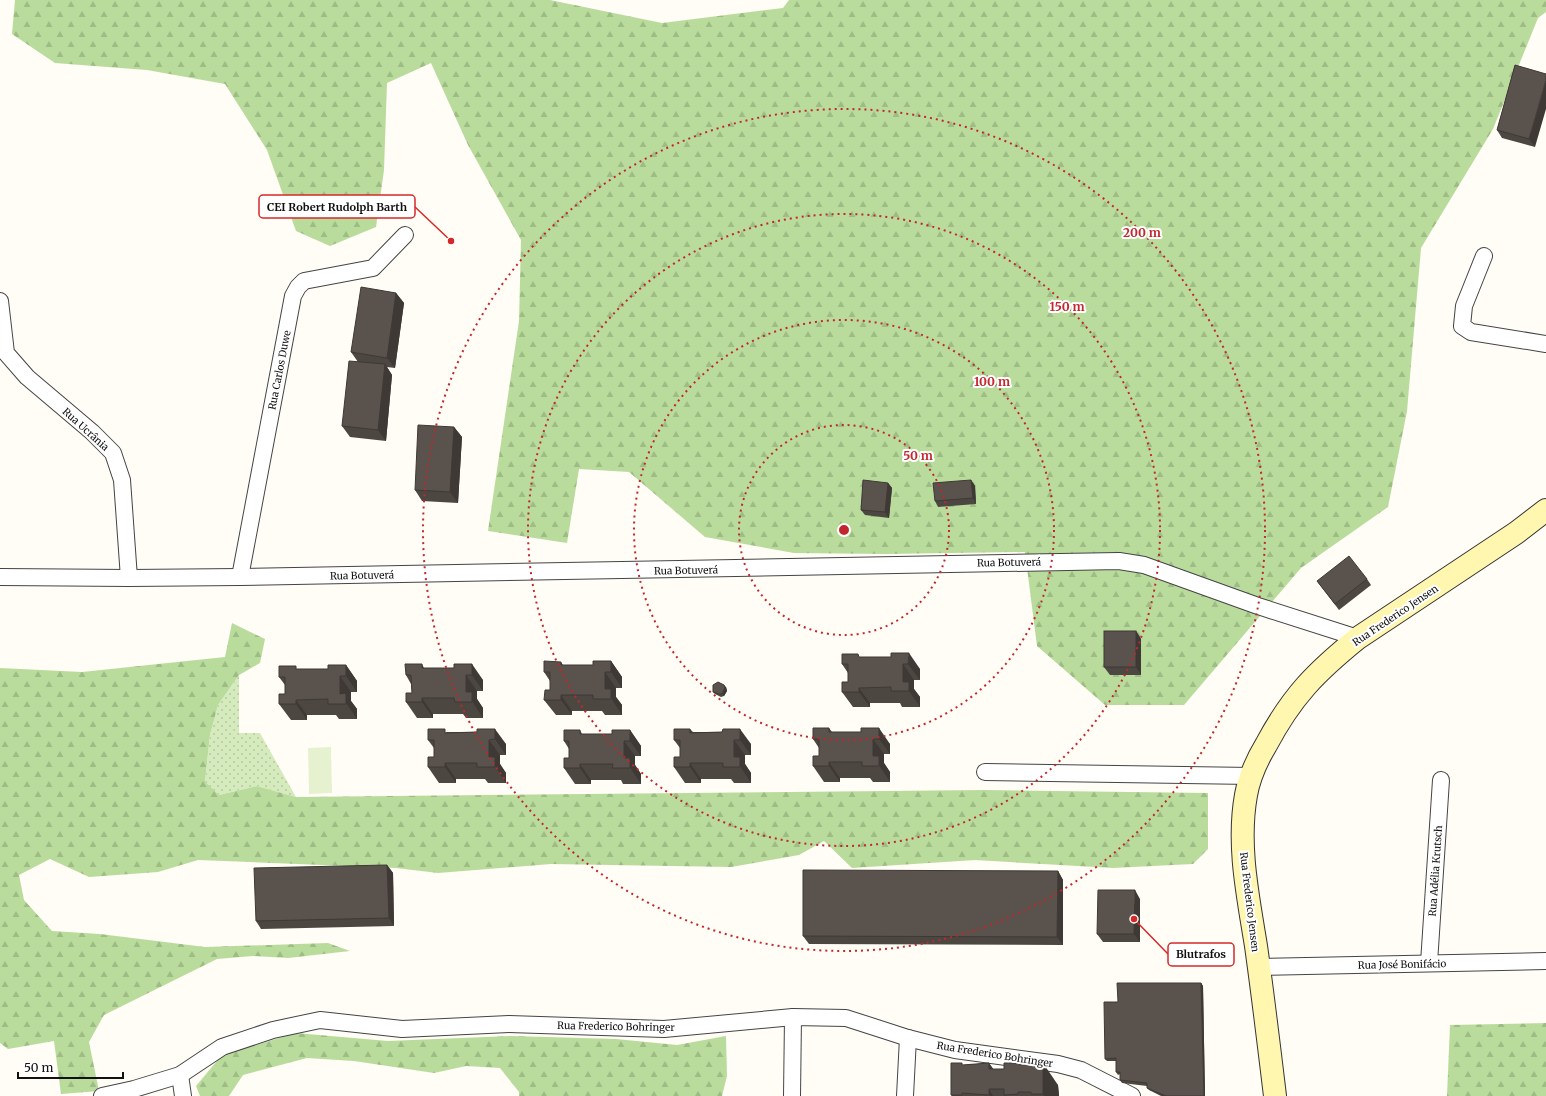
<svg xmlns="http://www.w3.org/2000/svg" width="1546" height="1096" font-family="Merriweather,serif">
  <defs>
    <pattern id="grass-dots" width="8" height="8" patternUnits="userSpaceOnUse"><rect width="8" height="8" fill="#d5ebbd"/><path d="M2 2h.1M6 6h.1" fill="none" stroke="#b6c8a1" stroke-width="1.8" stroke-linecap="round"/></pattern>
    <pattern id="forest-firs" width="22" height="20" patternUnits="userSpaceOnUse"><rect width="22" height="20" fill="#b9dc9c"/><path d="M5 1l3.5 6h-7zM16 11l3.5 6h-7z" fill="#9ebc85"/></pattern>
  </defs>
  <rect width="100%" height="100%" fill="#fffdf5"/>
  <polygon fill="url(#grass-dots)" points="239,675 239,733 260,733 296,797 257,786 219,795 205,783 210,735 218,705"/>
  <g fill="url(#forest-firs)">
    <polygon points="15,0 550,0 662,23 783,8 789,0 1546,0 1546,12 1538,18 1493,129 1421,248 1407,411 1388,507 1301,568 1184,705 1105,705 1037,646 1025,552 885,554 794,553 705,537 629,472 579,469 567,543 488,531 519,321 521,240 468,145 431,63 387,83 384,170 376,227 330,246 296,231 267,150 225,84 147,70 55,63 12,34"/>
    <polygon points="232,623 265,639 260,663 239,675 218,705 210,735 205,782 219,795 257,786 296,797 985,790 1208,793 1208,849 1193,864 1113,868 975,860 852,868 824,841 799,855 731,867 551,864 438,873 396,868 198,860 158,872 89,877 50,859 19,875 24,900 52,931 100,934 205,947 328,943 350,951 288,958 253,956 217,959 104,1015 89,1042 99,1091 61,1094 54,1041 8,1049 0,1043 0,668 82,672 225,657"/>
    <polygon points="1546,1023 1546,1096 1447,1096 1450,1025"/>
    <polygon points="296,1033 388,1041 511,1036 616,1039 677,1045 726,1036 727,1076 722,1096 519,1096 519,1092 500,1068 466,1066 434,1073 354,1061 307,1058 243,1075 229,1096 200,1096 196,1086 222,1055"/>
  </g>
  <polygon fill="#e6f2cf" points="331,747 332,793 309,794 308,748"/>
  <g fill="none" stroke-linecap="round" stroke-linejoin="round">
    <defs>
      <g id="street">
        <polyline points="1484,256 1464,306 1462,326 1471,332 1546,344"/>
        <polyline points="0,301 6,353 27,377 92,432 113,453 122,480 129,578"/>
        <polyline points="0,577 129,578 240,577 1119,561 1144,565 1258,606 1358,638"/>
        <polyline points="240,577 293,296 298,287 304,281 373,268 405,235"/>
        <polyline points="985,772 1252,776"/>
        <polyline points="1429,963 1441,780"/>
        <polyline points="1259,967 1546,961"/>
        <polyline points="180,1075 183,1096"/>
        <polyline points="102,1096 134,1089 180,1075 222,1047 273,1030 320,1020 402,1029 509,1024 664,1029 793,1017 846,1018 908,1038 955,1050 1058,1064 1081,1070 1132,1096"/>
        <polyline points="792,1096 793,1017"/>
        <polyline points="905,1096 908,1038"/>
      </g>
      <path id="secondary" d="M 1275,1096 C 1269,1046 1263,996 1256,946 C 1248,896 1237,845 1246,795 C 1249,778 1257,760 1266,745 C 1292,696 1316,672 1358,638 L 1516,533 L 1546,510"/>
    </defs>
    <use href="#street" stroke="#444" stroke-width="18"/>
    <use href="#secondary" stroke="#333" stroke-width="24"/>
    <use href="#street" stroke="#fff" stroke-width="16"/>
    <use href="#secondary" stroke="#fff6b0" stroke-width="22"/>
  </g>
  <g fill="#4d4742">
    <polygon points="1515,65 1535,147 1502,138 1497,130"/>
    <polygon points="396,293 404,303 395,368 387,367 392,375 386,441 350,437 342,426 358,362 351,352"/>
    <polygon points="454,427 462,437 458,503 422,501 415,490"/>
    <polygon points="971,480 975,486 976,504 938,507 935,501"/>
    <polygon points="888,483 892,488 889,518 865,515 861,510"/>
    <polygon points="1367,579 1371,585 1339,610 1317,581"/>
    <polygon points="1136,631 1141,639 1141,675 1110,675 1104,667"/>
    <polygon points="891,653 920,669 920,680 914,680 914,689 920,697 920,707 902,707 900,703 870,703 870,707 853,707 842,692 848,682 848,673 842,664 861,657 891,657"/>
    <polygon points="611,661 622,677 622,688 616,688 616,697 622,705 622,715 605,715 602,711 572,711 572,715 556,715 544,700 550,690 550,681 544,672 561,662 563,665 593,665"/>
    <polygon points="422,664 424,668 454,668 454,664 483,680 483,691 477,691 477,699 483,708 483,718 466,718 463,714 433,714 433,718 417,718 406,702 412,693 411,684 406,675"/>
    <polygon points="346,665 357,681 357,692 351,692 351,701 357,709 357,719 339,719 336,715 307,715 307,720 291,720 279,704 285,694 285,685 279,677 298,669 328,669"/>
    <polygon points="726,687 727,691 724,696 721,697 715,694 713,692"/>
    <polygon points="829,728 832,732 861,732 861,728 890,744 890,754 884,754 884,763 890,772 890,782 873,782 870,778 840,778 840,782 824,782 813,766 819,756 819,748 813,739"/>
    <polygon points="477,729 506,744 506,755 500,755 500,764 506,773 506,783 488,783 485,779 456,779 456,783 439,783 428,767 434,757 434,748 428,740 447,732 477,732"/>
    <polygon points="690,729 693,732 722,732 723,729 751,744 751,755 745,755 745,764 751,773 751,783 734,783 731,779 701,779 701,783 685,783 674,767 680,757 680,748 674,740"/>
    <polygon points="580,730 582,734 612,734 630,730 641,746 641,756 635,756 635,765 641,774 641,784 623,784 621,780 591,780 591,784 575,784 564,768 569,758 569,749 564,741"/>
    <polygon points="387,865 393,873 394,926 261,929 256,921"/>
    <polygon points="1058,871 1063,880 1063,945 809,944 803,936"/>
    <polygon points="1140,899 1140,942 1103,942 1097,934"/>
    <polygon points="1201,983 1203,986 1205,1096 1161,1096 1149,1090 1147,1088 1147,1086 1122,1083 1120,1080 1120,1074 1118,1075 1116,1072 1116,1061 1107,1061 1105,1059 1118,1002"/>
    <polygon points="989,1063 993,1069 1004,1069 1020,1063 1021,1065 1058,1085 1059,1096 952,1096 951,1095 964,1065"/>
  </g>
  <g fill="#3f3936">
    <polygon points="1546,80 1546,109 1535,147 1529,139"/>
    <polygon points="396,293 404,303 395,368 387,358"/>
    <polygon points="385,364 392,375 386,441 378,430"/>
    <polygon points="454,427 462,437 458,503 450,492"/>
    <polygon points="971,480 975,486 976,504 973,498"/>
    <polygon points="888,483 892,488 889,518 885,512"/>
    <polygon points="1136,631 1141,639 1141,675 1136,667"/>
    <polygon points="909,653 920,669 920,680 908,664"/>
    <polygon points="611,661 622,677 622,688 611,672"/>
    <polygon points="472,664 483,680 483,691 472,675"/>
    <polygon points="903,664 914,680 914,689 920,697 920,707 903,682"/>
    <polygon points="346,665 357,681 357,692 346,676"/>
    <polygon points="605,672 616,688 616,697 622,705 622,715 605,689"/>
    <polygon points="466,675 477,691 477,699 483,708 483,718 466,692"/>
    <polygon points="340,676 351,692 351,701 357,709 357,719 340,694"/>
    <polygon points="724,685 726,687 727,691 724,696 722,694"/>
    <polygon points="859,688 870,703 870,707 859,692"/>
    <polygon points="561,695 572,711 572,715 561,700"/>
    <polygon points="422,698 433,714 433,718 422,702"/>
    <polygon points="296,700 307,715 307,720 296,704"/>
    <polygon points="879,728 890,744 890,754 879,739"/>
    <polygon points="495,729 506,744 506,755 495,739"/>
    <polygon points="740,729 751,744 751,755 740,740"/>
    <polygon points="630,730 641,746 641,756 630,741"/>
    <polygon points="873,739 884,754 884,763 890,772 890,782 873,756"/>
    <polygon points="489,740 500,755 500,764 506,773 506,783 489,757"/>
    <polygon points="734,740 745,755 745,764 751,773 751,783 734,757"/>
    <polygon points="624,741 635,756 635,765 641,774 641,784 624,758"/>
    <polygon points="829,762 840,778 840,782 829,766"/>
    <polygon points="445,763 456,779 456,783 445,767"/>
    <polygon points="690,763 701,779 701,783 690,767"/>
    <polygon points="580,764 591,780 591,784 580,768"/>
    <polygon points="387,865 393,873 394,926 389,918"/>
    <polygon points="1058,871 1063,880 1063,945 1057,937"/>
    <polygon points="1135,890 1140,899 1140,942 1134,934"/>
    <polygon points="1201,983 1203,986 1205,1096 1204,1096"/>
    <polygon points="989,1063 1005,1086 989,1069"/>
    <polygon points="1043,1063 1058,1085 1059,1096 1044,1096 1043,1094"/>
    <polygon points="989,1089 993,1096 990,1096 989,1095"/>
  </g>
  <g fill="#5a524d" stroke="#3f3936">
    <polygon points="1515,65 1546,74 1546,80 1529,139 1497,130"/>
    <polygon points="361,287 396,293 387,358 351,352"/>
    <polygon points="349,361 385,364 378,430 342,426"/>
    <polygon points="418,425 454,427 450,492 415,490"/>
    <polygon points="863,480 888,483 885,512 861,510"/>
    <polygon points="971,480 973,498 935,501 933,483"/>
    <polygon points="1349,556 1367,579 1335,604 1317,581"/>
    <rect x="1104" y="631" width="32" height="36"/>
    <polygon points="891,653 909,653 908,664 903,664 903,682 909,682 909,691 891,691 891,687 859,688 859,692 842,692 842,682 848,682 848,664 842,664 842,654 858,654 859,657 891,657"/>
    <polygon points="544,661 561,662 561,665 593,665 593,661 611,661 611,672 605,672 605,689 611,689 611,699 593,699 593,695 561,695 561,700 544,700 545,690 550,690 550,672 544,672"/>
    <polygon points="405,664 422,664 422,668 454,668 454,664 472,664 472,675 466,675 466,692 472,692 472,702 455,702 454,698 422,698 422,702 406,702 406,693 412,693 411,675 406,675"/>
    <polygon points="328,665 346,665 346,676 340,676 340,694 346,693 346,704 328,704 328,699 296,700 296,704 279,704 279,694 285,694 285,677 279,677 279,666 296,666 296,669 328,669"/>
    <polygon points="718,682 724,685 725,688 722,694 719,694 713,692 713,685"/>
    <polygon points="813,728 829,728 829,732 861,732 861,728 879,728 879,739 873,739 873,756 879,756 879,766 862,766 862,762 829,762 829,766 813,766 813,756 819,756 819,739 813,739"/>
    <polygon points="428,729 445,729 445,733 477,732 477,729 495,729 495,739 489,740 489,757 495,757 495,767 477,767 477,763 445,763 445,767 428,767 428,757 434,757 434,740 428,740"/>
    <polygon points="674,729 690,729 690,733 722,732 723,729 740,729 740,740 734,740 734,757 740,757 740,767 723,767 723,763 690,763 690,767 674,767 674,757 680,757 680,740 674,740"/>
    <polygon points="564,730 580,730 580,734 612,734 612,730 630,730 630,741 624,741 624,758 630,758 630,768 612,768 613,764 580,764 580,768 564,768 564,758 569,758 569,741 564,741"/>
    <polygon points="387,865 389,918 256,921 254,868"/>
    <polygon points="803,870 1058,871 1057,937 803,936"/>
    <polygon points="1098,890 1135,890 1134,934 1097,934"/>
    <polygon points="1117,983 1201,983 1204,1096 1166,1096 1147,1088 1147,1083 1120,1080 1120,1072 1116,1072 1116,1058 1105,1059 1104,1002 1118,1002"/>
    <polygon points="951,1063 962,1063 962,1065 989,1063 989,1069 1004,1069 1004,1063 1020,1063 1020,1065 1043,1063 1043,1094 1031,1094 1031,1092 1018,1092 1018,1094 1004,1095 1004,1089 989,1089 989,1095 962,1093 962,1095 951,1095"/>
  </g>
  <g fill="none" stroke="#c4262e" stroke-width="2" stroke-dasharray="2 4">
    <circle cx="844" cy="530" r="105"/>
    <circle cx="844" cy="530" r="210"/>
    <circle cx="844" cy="530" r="316"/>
    <circle cx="844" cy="530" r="421"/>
  </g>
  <g text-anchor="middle" stroke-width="4" stroke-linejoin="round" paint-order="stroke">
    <g font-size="10" fill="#111" stroke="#fff">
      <text transform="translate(279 370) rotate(-79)" y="4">Rua Carlos Duwe</text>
      <text transform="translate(86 429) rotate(42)" y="4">Rua Ucrânia</text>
      <text transform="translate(1009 562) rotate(-1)" y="4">Rua Botuverá</text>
      <text transform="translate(686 570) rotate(-1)" y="4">Rua Botuverá</text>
      <text transform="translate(362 575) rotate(-1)" y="4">Rua Botuverá</text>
      <text transform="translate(1395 615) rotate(-34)" y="4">Rua Frederico Jensen</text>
      <text transform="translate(1435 871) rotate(-86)" y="4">Rua Adélia Krutsch</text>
      <text transform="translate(1250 902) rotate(83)" y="4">Rua Frederico Jensen</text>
      <text transform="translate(1402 964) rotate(-1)" y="4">Rua José Bonifácio</text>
      <text transform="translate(616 1026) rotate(1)" y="4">Rua Frederico Bohringer</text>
      <text transform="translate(995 1054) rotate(9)" y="4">Rua Frederico Bohringer</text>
    </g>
  </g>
  <circle cx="844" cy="530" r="6" fill="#c4262e" stroke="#fff" stroke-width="2"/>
  <g font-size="12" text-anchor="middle" font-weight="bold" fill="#c4262e" stroke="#fff" stroke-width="4" stroke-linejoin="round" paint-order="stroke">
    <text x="1142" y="237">200 m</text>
    <text x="1067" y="311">150 m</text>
    <text x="992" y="386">100 m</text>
    <text x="918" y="460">50 m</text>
  </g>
  <path fill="none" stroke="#d62828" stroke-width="1.5" d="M451 241L415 207M1134 919L1168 954"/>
  <g fill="#d62828" stroke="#fff" stroke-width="1.5">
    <circle cx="451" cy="241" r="4"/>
    <circle cx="1134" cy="919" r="4"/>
  </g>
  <g fill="#fff" stroke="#d62828" stroke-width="1.5">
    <rect x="259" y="195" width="156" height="23" rx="4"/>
    <rect x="1168" y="943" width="66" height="23" rx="4"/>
  </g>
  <g font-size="11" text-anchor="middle" font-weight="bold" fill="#111">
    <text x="337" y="211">CEI Robert Rudolph Barth</text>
    <text x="1201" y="958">Blutrafos</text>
  </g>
  <path d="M18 1072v6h105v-6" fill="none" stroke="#111111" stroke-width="2"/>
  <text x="24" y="1072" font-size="12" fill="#111111" stroke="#ffffff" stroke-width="3" paint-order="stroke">50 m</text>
</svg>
